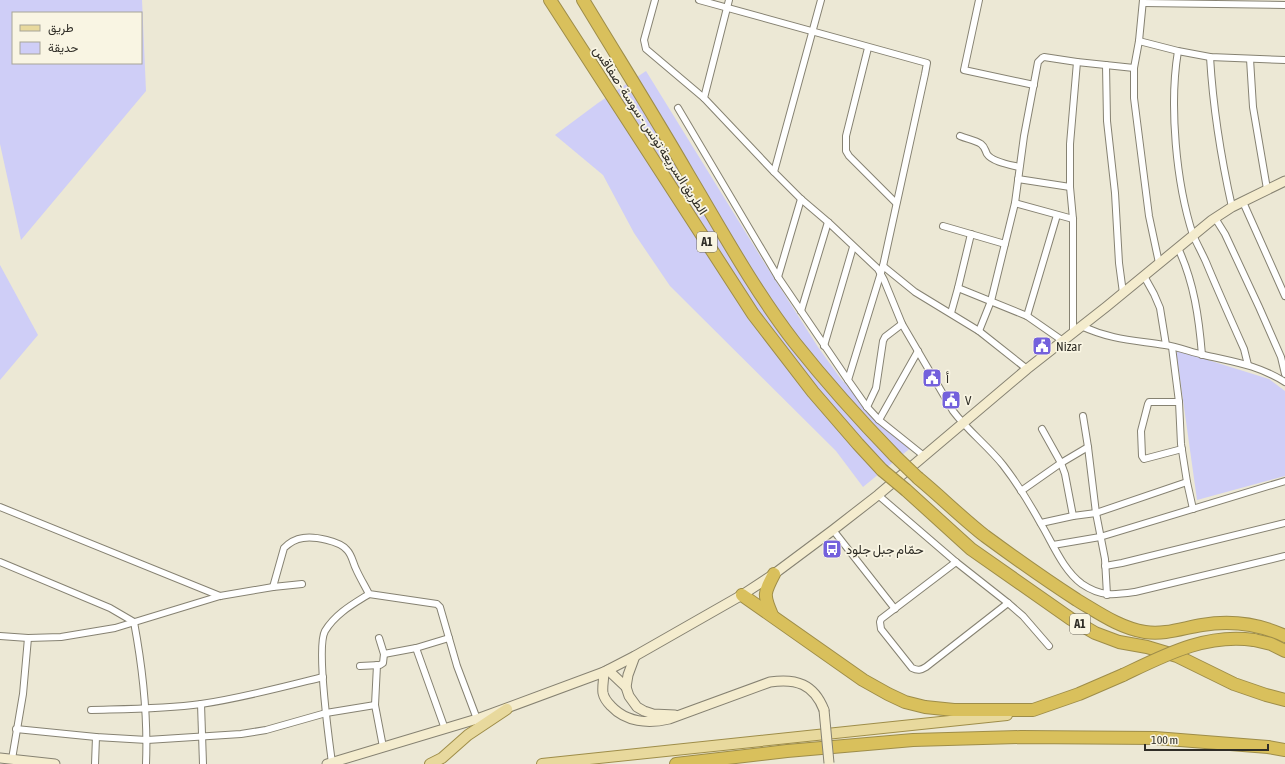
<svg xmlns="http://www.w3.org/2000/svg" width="1285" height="764" font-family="'Asap Condensed',Vazirmatn,sans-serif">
  <rect width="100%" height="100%" fill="#ece8d5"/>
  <g fill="#cfcef7" fill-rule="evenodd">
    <path d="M 0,0 L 142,0 L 146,91 L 21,240 L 0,144 ZM 13,13 L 141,13 L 141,63 L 13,63 Z"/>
    <polygon points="646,71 767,267 818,347 841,379 882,423 913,446 863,487 836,451 670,286 634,233 603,175 555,135 598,103"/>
    <polygon points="0,265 38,335 0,380"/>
    <polygon points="1176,350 1269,379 1285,391 1285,476 1197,500"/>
  </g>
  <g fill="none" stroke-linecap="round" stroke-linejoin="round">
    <defs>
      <g id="minor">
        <polyline points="655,0 644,40 646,49 704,98"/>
        <polyline points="699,0 927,63 925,74 883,266 848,380 867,407 879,420 924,456"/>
        <polyline points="729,0 704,98 774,172"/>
        <path d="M 821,0 L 774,172 L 801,199 L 828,222 L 878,269 L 884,280 L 902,324 L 953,411 C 968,431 988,446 1003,465 C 1017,483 1030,504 1041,524 C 1053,544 1063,570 1082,584 C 1101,597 1114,595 1135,592 L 1285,556"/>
        <polyline points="979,0 964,70 1034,85"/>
        <polyline points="1143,0 1139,41 1134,68 1134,98 1149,216 1159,263"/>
        <polyline points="1143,3 1285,5"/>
        <polyline points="1139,41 1178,51 1210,57 1285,60"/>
        <polyline points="868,48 846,136 846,151 849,156 896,203"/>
        <path d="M 1178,51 C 1169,105 1176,183 1193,235 C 1197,244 1202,253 1206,262 C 1218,291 1231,320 1244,349 L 1248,365"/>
        <path d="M 1210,57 C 1213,107 1221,158 1232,207"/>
        <polyline points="1250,59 1253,107 1267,189"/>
        <polyline points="1106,65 1107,121 1115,193 1119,263 1123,293"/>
        <polyline points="678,108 778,277 848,380"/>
        <path d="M 960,136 C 967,139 975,140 981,144 C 985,147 985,150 987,154 C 992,162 1011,165 1019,167"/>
        <polyline points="1018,179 1070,187"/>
        <polyline points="1243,202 1285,296"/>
        <polyline points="1015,203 1073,219"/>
        <polyline points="1215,218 1225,234 1259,307 1281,357 1285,374"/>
        <polyline points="943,226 1005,244"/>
        <path d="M 1178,248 C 1194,282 1199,318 1202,355"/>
        <polyline points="883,266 915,292 979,331 1027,369"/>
        <polyline points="1144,276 1154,294 1160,308 1166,345"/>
        <polyline points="778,277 801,199"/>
        <polyline points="958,288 1027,316 1063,341"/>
        <polyline points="801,311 828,222"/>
        <polyline points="951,313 958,288 971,234"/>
        <polyline points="1027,316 1057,215"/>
        <path d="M 1081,326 C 1112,340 1133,340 1165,345 C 1178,347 1191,352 1204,355 C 1234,362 1258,365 1285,382"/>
        <polyline points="979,331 991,301 1015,203 1024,136 1038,62 1042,58 1044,57 1077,62 1134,68"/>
        <polyline points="1073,333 1073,219 1070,187 1070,144 1077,62"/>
        <polyline points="824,346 853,247"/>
        <polyline points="1172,347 1179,402 1181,444 1187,482 1193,509"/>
        <polyline points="1179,402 1149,402 1148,404 1141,431 1142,456 1144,459 1182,449"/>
        <polyline points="867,407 876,388 883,341 885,337 902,324"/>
        <polyline points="1083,416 1088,447 1096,513 1105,559 1107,595"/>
        <polyline points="879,420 918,351"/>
        <polyline points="1042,429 1061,463 1065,474 1073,516"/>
        <polyline points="1021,491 1061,463 1088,447"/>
        <polyline points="878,495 956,562 1008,603 1023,616 1049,646"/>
        <polyline points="0,507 220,596"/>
        <polyline points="1041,523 1073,516 1096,513 1187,482"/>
        <polyline points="833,530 895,609"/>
        <polyline points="1053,545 1100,537 1285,481"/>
        <path d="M 0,562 L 110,608 L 134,622 C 143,670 148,715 146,764"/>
        <path d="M 956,562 L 881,619 L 880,622 L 881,629 L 912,668 C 918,671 921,670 926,667 L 1008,603"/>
        <polyline points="1105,566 1122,563 1285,523"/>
        <path d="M 273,587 L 284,548 C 289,543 296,539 303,538 C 314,536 340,541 347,550 C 352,555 353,563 356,569 C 360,578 365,586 369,594 L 437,604 L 440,607 L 457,666 L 477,719"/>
        <polyline points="0,636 28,638 61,637 115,628 220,596 273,587 302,584"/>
        <polyline points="416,648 445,729"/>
        <polyline points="384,654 416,648 449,638"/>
        <polyline points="377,665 375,705 383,747"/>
        <polyline points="360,666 380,665 383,663 384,654 379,638"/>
        <polyline points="201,704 203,764"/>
        <path d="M 91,710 C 127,709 164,709 201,704 C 242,698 283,687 323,677"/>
        <polyline points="16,729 96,737 147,740 241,734 266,730 326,713 375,705"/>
        <polyline points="12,759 23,694 28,638"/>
        <path d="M 332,763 C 329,740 316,647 325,631 C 335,614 353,604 369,594"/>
        <polyline points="95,764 96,737"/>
      </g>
      <g id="secondary">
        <polyline points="608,670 626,687 629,696 637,707 644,711 653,714 675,715"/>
        <path d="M 604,672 C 604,678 602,687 603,693 C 604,698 608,703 611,706 C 626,722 648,724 669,719 L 770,682 C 796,678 814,684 824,710"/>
        <polyline points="626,687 628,675 635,656"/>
        <polyline points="0,758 55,764"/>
        <polyline points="327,764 477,719 604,672 635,656 742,595 774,574 833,530 878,495 1027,369 1106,307 1212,220 1232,207 1285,181"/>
      </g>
      <g id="primary">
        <polyline points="430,764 442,758 468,735 507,709"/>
        <polyline points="542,764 1007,715"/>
      </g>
      <g id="motorway">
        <polyline points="550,0 753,314 813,392 858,444 882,470"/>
        <path d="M 583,0 C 618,58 654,115 688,174 C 722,231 754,290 795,343 C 826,382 860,420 895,456"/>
        <path d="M 918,478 C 941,497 962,518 985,536 C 1015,558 1046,580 1077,600 C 1099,613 1120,628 1145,632 C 1165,635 1183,628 1202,625 C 1231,620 1259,624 1285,636"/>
        <polyline points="906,490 971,549 1071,619 1095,633 1119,642 1147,647 1177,656 1234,684 1266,695 1285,700"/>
        <polyline points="742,595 863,680 888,694 905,702 925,707 954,710 1033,710 1079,694 1123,675"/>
        <path d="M 772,615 C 763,595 764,593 774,574"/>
        <polyline points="1254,640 1271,644 1285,651"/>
        <polyline points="676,764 787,751 913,740 1021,737 1155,738 1268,747 1285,750"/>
      </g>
    </defs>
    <use href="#minor" stroke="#868272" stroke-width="8"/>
    <use href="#secondary" stroke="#868272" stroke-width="11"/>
    <use href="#primary" stroke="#9e8d49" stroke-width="12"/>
    <use href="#motorway" stroke="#9e8d49" stroke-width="14"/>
    <use href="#minor" stroke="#fff" stroke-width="6"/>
    <use href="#secondary" stroke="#f4ecce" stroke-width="9"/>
    <use href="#primary" stroke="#e8d99d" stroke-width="10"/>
    <use href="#motorway" stroke="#d9c05c" stroke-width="12"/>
    <defs>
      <polyline id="secondary-bridge" points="824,710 829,763"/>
      <g id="motorway-bridge">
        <polyline points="895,456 918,478"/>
        <polyline points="882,470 906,490"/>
        <path d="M 1123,675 C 1165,655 1206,633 1254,640"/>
      </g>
    </defs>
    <use href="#secondary-bridge" stroke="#868272" stroke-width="11" stroke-linecap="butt"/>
    <use href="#motorway-bridge" stroke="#9e8d49" stroke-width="14" stroke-linecap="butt"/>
    <use href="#secondary-bridge" stroke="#f4ecce" stroke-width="9"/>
    <use href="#motorway-bridge" stroke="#d9c05c" stroke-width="12"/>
  </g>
  <defs>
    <symbol id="civic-square" viewBox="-11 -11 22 22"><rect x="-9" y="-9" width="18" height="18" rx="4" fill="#7461dc" stroke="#f9f5e3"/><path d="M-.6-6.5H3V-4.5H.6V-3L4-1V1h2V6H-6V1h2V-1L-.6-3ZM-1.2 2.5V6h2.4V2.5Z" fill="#fff"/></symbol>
    <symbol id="bus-square" viewBox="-11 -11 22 22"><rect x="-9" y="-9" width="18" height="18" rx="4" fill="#7461dc" stroke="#f9f5e3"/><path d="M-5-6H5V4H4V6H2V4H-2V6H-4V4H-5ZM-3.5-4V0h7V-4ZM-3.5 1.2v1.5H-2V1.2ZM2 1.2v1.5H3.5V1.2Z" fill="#fff"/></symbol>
  </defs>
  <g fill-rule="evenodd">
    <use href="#civic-square" x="1031" y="335" width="22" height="22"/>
    <use href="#civic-square" x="921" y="367" width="22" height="22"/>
    <use href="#civic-square" x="940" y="389" width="22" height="22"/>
    <use href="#bus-square" x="821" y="538" width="22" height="22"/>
  </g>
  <g text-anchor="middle" stroke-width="3.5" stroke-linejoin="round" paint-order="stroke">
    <g fill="#f9f5e3" stroke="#6c695f" stroke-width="1">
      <rect x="697" y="232" width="20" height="20" rx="3"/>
      <rect x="1070" y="614" width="20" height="20" rx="3"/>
    </g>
    <g font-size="12" font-weight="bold" fill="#2f2d26">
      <text x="707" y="246">A1</text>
      <text x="1080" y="628">A1</text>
    </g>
    <g font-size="13" fill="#2f2d26" stroke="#f9f5e3">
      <text transform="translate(651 130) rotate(57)" y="5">الطريق السريعة تونس - سوسة - صفاقس</text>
    </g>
    <g font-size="13" fill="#2f2d26" stroke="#f9f5e3" text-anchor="start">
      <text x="1056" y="351">Nizar</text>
      <text x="946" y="383">أ</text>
      <text x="965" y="405">V</text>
      <text x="846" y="554">حمّام جبل جلود</text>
    </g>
  </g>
  <rect x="12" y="12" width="130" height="52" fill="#f9f5e3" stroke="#a8a597"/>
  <rect x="20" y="25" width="20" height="6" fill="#e8d99d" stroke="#a8a597"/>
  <text x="48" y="32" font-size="12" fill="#2f2d26">طريق</text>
  <rect x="20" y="42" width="20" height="12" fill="#cfcef7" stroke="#a8a597"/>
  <text x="48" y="52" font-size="12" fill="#2f2d26">حديقة</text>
  <path d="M1145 744v6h123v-6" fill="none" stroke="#2f2d26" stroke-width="2"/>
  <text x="1151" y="744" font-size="12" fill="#2f2d26" stroke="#f9f5e3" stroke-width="3" paint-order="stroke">100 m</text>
</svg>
